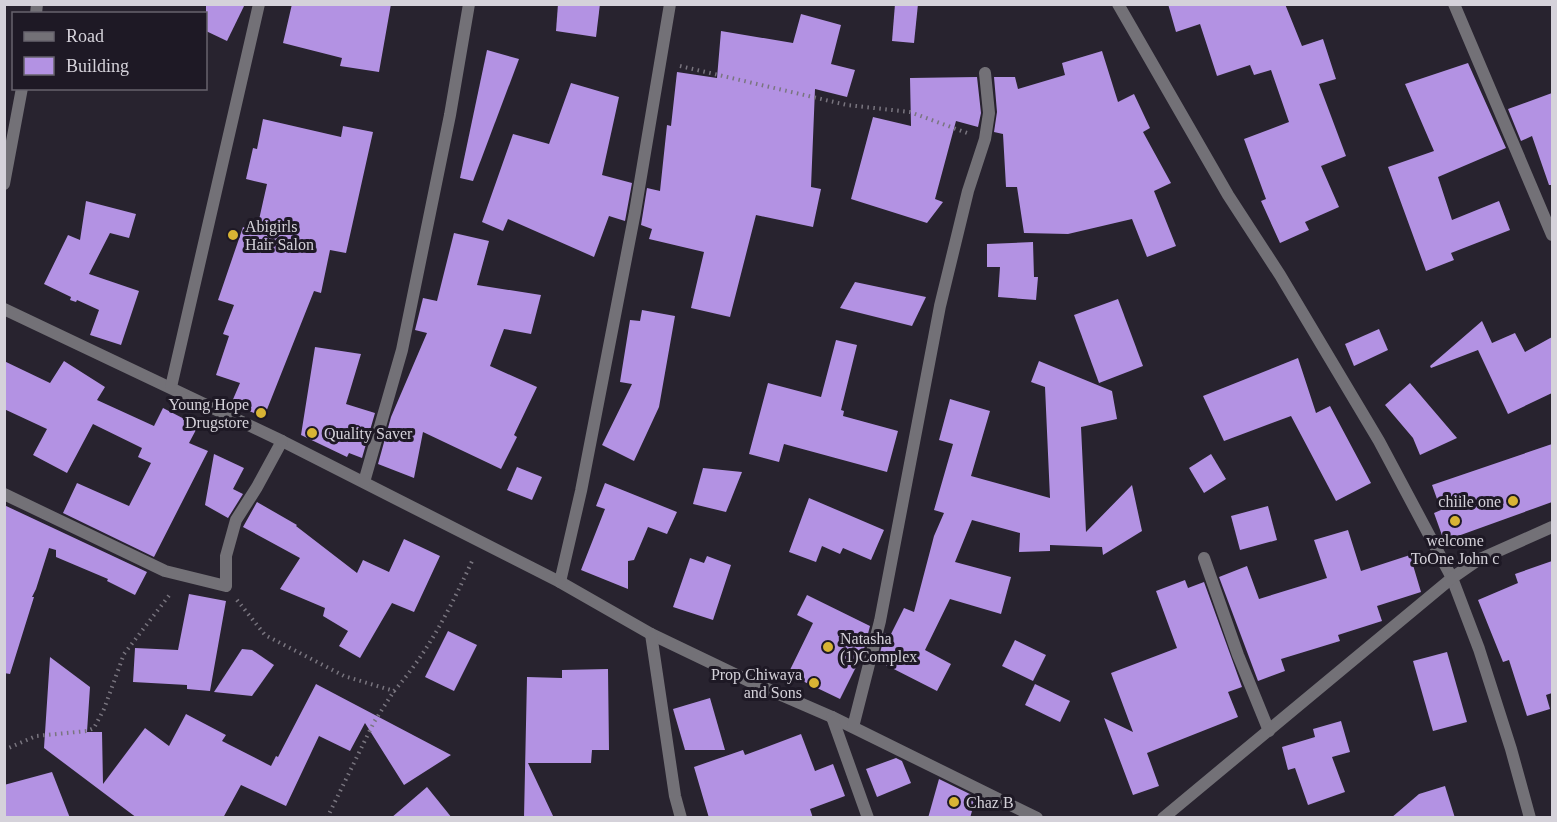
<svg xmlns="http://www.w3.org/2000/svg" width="1557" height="822" font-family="Georgia,serif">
  <rect width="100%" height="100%" fill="#28232f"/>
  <g fill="#b392e3">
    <polygon points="206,4 245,4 227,41 206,31"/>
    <polygon points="292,4 391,4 379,72 340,66 342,58 283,43"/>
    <polygon points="558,4 600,4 596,37 556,31"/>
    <polygon points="895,4 918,4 914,43 892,41"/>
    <polygon points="1168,4 1285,4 1302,46 1323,39 1336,79 1319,84 1346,156 1321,166 1339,207 1305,222 1309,230 1280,243 1261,201 1266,199 1244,139 1289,122 1271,70 1254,75 1250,65 1217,76 1200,24 1176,32"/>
    <polygon points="801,14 841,25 831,64 855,70 847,97 815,89 811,187 821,189 813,227 756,215 730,317 691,308 704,252 649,239 652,229 641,225 647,188 660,191 667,125 671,126 677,72 717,78 721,31 793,43"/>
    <polygon points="487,50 519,59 473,181 460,178"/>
    <polygon points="1102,51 1118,102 1134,94 1150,128 1143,132 1171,183 1154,191 1176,246 1147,257 1132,219 1068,234 1024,233 1017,187 1006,187 1003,134 994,132 997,112 994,77 1015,77 1018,89 1065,75 1062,63"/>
    <polygon points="1468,63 1506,148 1438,177 1452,220 1499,201 1510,230 1451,253 1454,260 1426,271 1388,167 1434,151 1405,84"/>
    <polygon points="977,77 981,113 978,127 956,121 935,199 943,202 927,223 851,199 873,117 911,126 910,78"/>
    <polygon points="571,83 619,97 602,175 632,183 625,221 609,216 594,257 508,219 503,231 482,222 513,134 549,144"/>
    <polygon points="1552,93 1552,185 1549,185 1532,136 1521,141 1508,109"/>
    <polygon points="263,119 341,137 343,126 373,132 346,253 330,250 321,293 314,291 264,417 231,404 240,383 216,375 229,336 223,334 234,305 218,300 243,227 256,233 267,184 246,179 253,148 257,149"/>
    <polygon points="86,201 136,214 129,238 110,233 89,274 139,291 121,345 90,335 99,310 77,300 76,302 70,300 71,297 44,284 68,235 80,240"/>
    <polygon points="454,233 489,241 477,285 541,295 531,334 504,329 490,366 537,387 514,435 517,437 501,469 423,432 414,478 378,464 391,417 427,333 415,330 423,298 437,301"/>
    <polygon points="1033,242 1034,277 1038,277 1036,300 998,297 1000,267 987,267 987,244"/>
    <polygon points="855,282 926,297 912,326 840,308"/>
    <polygon points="1118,299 1143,366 1099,383 1074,315"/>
    <polygon points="642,310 675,316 659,407 634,461 602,445 632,384 620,382 630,320 640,321"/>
    <polygon points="1482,321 1492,343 1515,333 1525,352 1552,337 1552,393 1508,414 1478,350 1431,368 1430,366"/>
    <polygon points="1379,329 1388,350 1354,366 1345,344"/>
    <polygon points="836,340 857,345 841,410 844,411 843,416 898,431 887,472 784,444 779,462 749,454 768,383 821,397"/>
    <polygon points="315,347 361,354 346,404 375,413 362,458 349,453 347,457 301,435"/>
    <polygon points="1298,358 1316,413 1330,406 1371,483 1336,501 1291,416 1224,441 1203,396"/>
    <polygon points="4,361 50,383 64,361 105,387 97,400 154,426 163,408 198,426 189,443 208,451 154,557 63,513 77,483 129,506 151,463 138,457 142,448 93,424 67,473 33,455 47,429 4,409"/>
    <polygon points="1039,361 1112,391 1117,419 1081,427 1086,532 1132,485 1142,531 1103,555 1102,547 1050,545 1050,551 1019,552 1020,533 972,520 955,562 1011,577 1001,614 950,599 925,650 951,664 937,691 878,661 885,633 890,636 904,608 914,612 934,536 944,513 934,510 953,444 939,440 950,399 990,411 971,476 1050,498 1045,387 1031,382"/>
    <polygon points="1410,383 1457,438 1420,455 1413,438 1385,405"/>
    <polygon points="1552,444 1552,502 1444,541 1434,513 1441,510 1432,485"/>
    <polygon points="214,454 244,468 233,489 243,494 228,518 205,505"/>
    <polygon points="1211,454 1226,479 1204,493 1189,468"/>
    <polygon points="517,467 542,477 532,500 507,490"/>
    <polygon points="703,468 742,472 726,512 693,504"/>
    <polygon points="605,483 677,512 667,534 648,527 634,560 628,561 628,589 581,570 605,509 596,506"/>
    <polygon points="809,498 884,530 871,560 843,548 840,554 822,546 816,562 789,552"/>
    <polygon points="257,502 297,525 296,526 357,573 363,560 389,572 404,539 440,556 414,612 392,603 360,658 339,646 348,631 323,616 325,608 280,589 300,558 243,527"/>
    <polygon points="4,505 147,572 135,595 107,581 108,579 56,557 56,550 49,548 36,589 32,597 34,597 10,674 4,673"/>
    <polygon points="1268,506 1277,540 1240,550 1231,516"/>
    <polygon points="1348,530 1361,571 1410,555 1421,592 1377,606 1382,621 1338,635 1340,641 1281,659 1285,671 1258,681 1219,577 1247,566 1259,599 1327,578 1314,540"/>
    <polygon points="707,556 731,565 713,620 673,607 690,558 704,563"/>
    <polygon points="1552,561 1552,693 1546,695 1550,709 1527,716 1509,660 1503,662 1478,600 1518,583 1515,574"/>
    <polygon points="1185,580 1188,588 1204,582 1242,687 1228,692 1238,717 1147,753 1159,786 1133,795 1104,718 1133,732 1111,673 1177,648 1156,591"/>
    <polygon points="189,594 226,601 210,691 187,689 187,685 133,682 135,648 178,650"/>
    <polygon points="807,595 870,626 863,653 840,699 788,674 813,623 797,615"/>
    <polygon points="448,631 477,645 454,691 425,677"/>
    <polygon points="1015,640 1046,655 1033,681 1002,666"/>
    <polygon points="242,649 252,650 274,665 252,696 214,692"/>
    <polygon points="1447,652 1467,722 1433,731 1413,661"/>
    <polygon points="50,657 90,687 87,732 102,732 103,784 145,728 169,746 186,714 226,735 222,741 271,766 276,756 278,757 316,684 451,755 404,785 365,723 350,751 319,736 286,806 241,785 223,818 137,818 44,748"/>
    <polygon points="608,669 609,750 592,750 591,763 528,763 554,818 524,818 527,677 562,678 562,670"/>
    <polygon points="1035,684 1070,701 1060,722 1025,705"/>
    <polygon points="710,698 725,750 685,750 673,709"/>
    <polygon points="1341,721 1350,752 1332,757 1345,792 1308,805 1295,768 1288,770 1282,747 1315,737 1313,729"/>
    <polygon points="801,734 815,771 833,764 845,796 810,809 813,818 709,818 694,767 743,750 745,755"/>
    <polygon points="896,758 902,761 911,783 877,797 866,769"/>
    <polygon points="52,772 70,818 4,818 4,785"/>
    <polygon points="939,779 976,797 970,818 928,818"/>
    <polygon points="1445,786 1455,818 1391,818 1419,794"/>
    <polygon points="427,787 452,818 391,818"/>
  </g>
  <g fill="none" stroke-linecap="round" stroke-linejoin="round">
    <g stroke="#79757f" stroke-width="4" stroke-dasharray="1.5 4.5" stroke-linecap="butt">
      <polyline points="680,66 847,105 910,112 967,133"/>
      <path d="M 237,600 L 265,635 L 344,676 L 394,691 C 429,651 451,607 473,559"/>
      <polyline points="4,750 36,736 87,731 94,728 104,709 124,654 171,593"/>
      <polyline points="327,818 374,722 394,691"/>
    </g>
    <g stroke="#737177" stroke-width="12">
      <polyline points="1118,4 1228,195 1280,275 1379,441 1452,578 1479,649 1511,749 1530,818"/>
      <polyline points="1454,4 1552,235"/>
      <polyline points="36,14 37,4"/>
      <polyline points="4,184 22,88"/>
      <polyline points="4,309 282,441 560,582 651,634 749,681 832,717 1037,818"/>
      <polyline points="171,387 259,4"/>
      <polyline points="364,482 402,350 450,115 469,4"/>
      <polyline points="4,494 165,571 226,586 226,556 236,520 257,487 282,441"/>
      <polyline points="1204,558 1238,655 1269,731"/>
      <polyline points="560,582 581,491 635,212 670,4"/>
      <polyline points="651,634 675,796 681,818"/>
      <polyline points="832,717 868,818"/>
      <polyline points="853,727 880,621 940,306 968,191 985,139 989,113 985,73"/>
      <polyline points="1163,818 1452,578 1478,560 1552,527"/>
    </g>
  </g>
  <g fill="#d8b434" stroke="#1e1925" stroke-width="2">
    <circle cx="233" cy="235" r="6"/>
    <circle cx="261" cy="413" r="6"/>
    <circle cx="312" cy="433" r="6"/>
    <circle cx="1513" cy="501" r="6"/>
    <circle cx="1455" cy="521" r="6"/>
    <circle cx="828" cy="647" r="6"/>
    <circle cx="814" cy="683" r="6"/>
    <circle cx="954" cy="802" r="6"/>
  </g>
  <g text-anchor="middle" stroke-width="6" stroke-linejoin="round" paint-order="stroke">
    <g font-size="16" fill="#d5d2da" stroke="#1e1925" text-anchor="start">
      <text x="245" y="232">Abigirls<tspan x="245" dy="18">Hair Salon</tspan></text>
      <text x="249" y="410" text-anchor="end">Young Hope<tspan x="249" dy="18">Drugstore</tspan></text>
      <text x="324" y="439">Quality Saver</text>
      <text x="1501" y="507" text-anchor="end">chiile one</text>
      <text x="1455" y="546" text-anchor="middle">welcome<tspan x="1455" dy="18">ToOne John c</tspan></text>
      <text x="840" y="644">Natasha<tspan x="840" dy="18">(1)Complex</tspan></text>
      <text x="802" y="680" text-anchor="end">Prop Chiwaya<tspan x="802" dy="18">and Sons</tspan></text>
      <text x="966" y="808">Chaz B</text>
    </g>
  </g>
  <rect width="1557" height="822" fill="none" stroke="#d5d2da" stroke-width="12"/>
  <rect x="12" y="12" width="195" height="78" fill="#1e1925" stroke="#67636d" stroke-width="1.5"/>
  <rect x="24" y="32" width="30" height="9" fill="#737177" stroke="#67636d" stroke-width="1.5"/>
  <text x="66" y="42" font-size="18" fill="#d5d2da">Road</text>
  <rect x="24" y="57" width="30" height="18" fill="#b392e3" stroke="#67636d" stroke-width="1.5"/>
  <text x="66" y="72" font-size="18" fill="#d5d2da">Building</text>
</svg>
